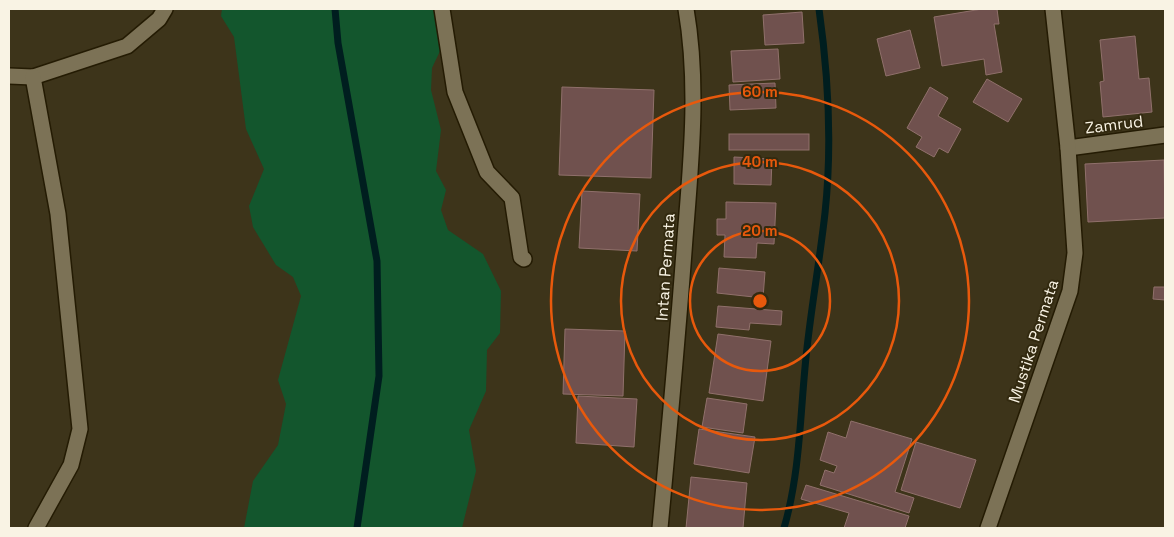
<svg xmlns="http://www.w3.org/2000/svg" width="1174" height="537" font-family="'Space Grotesk',sans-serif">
  <rect width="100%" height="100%" fill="#3d341a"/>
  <polygon fill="#13562d" points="222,9 438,9 441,49 432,68 431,90 441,130 436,171 446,190 441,210 448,230 483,254 501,291 500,333 487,350 486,391 469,430 476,471 462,528 244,528 253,481 278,445 286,404 278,380 301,296 293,277 276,265 253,227 249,206 264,169 246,129 234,37 221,16"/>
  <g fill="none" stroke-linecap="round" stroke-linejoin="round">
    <g stroke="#001e1f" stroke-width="7">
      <polyline points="335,9 338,43 377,261 379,376 357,528"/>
      <path d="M 784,528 C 801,470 800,408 807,348 C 812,303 820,258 825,213 C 832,148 828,73 819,9"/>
    </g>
  </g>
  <g fill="#70514e" stroke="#90706b">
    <polygon points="982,9 997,9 999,24 994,24 1002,72 986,75 984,59 942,66 934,17"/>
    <polygon points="802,12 804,43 765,45 763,15"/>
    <polygon points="910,30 920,68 886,76 877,39"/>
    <polygon points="1135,36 1139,79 1149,78 1152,112 1103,117 1100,82 1104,81 1100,40"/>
    <polygon points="778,49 780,79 733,82 731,51"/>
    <polygon points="987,79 1022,99 1008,122 973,102"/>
    <polygon points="775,83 776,108 730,110 729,85"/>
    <polygon points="562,87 654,90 651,178 559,175"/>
    <polygon points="930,87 948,98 938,116 961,129 948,153 939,148 934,157 916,147 922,137 907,128"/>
    <rect x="729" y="134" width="80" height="16"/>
    <polygon points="734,157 772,159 771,185 734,184"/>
    <polygon points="1164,160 1165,218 1088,222 1085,164"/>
    <polygon points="582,191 640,194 637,251 579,248"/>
    <polygon points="726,202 776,203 774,244 757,243 756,258 724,257 725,235 717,235 717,219 726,219"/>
    <polygon points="719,268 765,272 763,298 717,293"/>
    <polygon points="1154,287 1165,287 1165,300 1153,299"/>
    <polygon points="718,306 782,311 781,325 750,323 749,330 716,327"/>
    <polygon points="565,329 625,331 623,396 563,394"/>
    <polygon points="718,334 771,341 763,401 709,393"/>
    <polygon points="578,396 637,399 634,447 576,443"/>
    <polygon points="707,398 747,404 743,433 702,427"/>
    <polygon points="851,421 912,439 895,492 914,498 909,513 820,485 825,470 834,473 837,466 820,460 828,432 846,438"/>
    <polygon points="699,429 755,437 749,473 694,464"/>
    <polygon points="916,442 976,460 960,508 901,490"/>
    <polygon points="691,477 747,483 743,528 686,528"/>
    <polygon points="806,485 909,516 905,528 844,528 849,513 801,499"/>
  </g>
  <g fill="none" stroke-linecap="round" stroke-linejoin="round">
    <defs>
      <g id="minor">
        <polyline points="442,9 455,92 487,172 512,198 521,257 524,259"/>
        <polyline points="9,76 33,77 127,46 159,19 165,9"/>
        <polyline points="33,77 58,214 80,429 71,465 36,528"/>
        <polyline points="1068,148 1165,135"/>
        <path d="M 660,528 C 669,432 678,335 685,238 C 691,162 699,85 686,9"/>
        <polyline points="988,528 1070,291 1075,253 1068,148 1053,9"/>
      </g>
    </defs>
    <use href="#minor" stroke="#241b03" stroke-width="18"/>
    <use href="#minor" stroke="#7c7256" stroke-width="15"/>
  </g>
  <g fill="none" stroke="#e8590c" stroke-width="2.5">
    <circle cx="760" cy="301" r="70"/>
    <circle cx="760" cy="301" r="139"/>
    <circle cx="760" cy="301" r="209"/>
  </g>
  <g text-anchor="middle" stroke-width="4" stroke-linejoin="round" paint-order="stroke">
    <g font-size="16" fill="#f9f3e4" stroke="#332a10">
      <text transform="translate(1114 124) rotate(-7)" y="6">Zamrud</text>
      <text transform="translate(665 267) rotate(-86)" y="6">Intan Permata</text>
      <text transform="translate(1033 341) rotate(-72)" y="6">Mustika Permata</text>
    </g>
  </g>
  <circle cx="760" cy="301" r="8" fill="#e8590c" stroke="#332a10" stroke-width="2.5"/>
  <g font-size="15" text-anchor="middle" font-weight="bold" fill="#e8590c" stroke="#332a10" stroke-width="4" stroke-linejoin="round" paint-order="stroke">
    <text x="760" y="97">60 m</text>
    <text x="760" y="167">40 m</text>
    <text x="760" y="236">20 m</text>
  </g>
  <rect width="1174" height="537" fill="none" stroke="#f9f3e4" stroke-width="20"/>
</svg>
